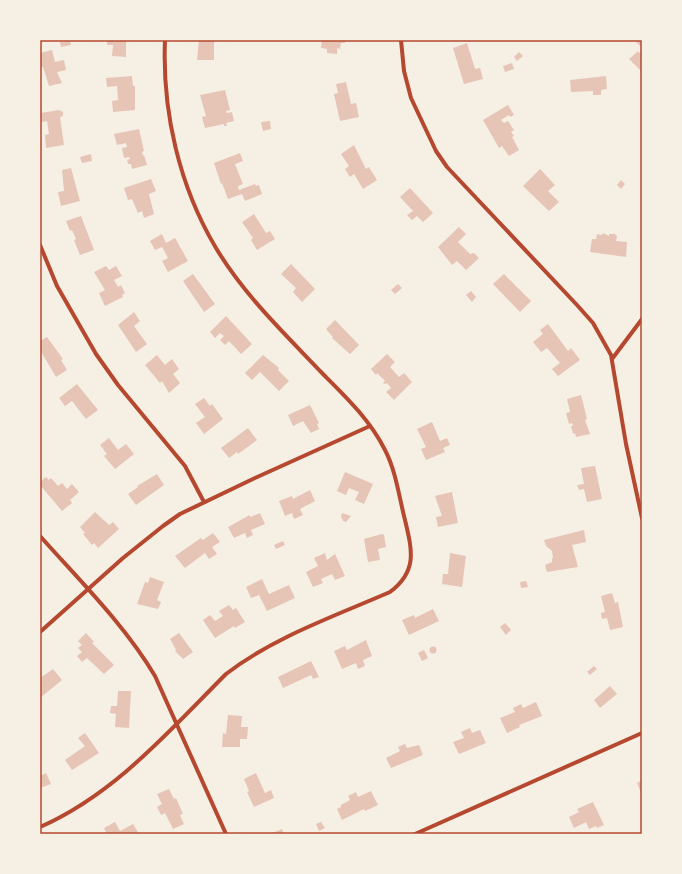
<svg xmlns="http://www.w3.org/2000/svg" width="682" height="874" font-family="'PT Sans Narrow',sans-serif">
  <rect width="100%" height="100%" fill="#f6efe4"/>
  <g fill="#e6c5b7">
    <polygon points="107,40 126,40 126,57 112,56 113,45 107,45"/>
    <polygon points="199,40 214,40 214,60 197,60"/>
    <polygon points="322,40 346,40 345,43 341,43 340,49 337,48 337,54 327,53 327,49 321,48"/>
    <polygon points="639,40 642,40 642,48 636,42"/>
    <polygon points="70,41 71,45 61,47 60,42"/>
    <polygon points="467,43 475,69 480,68 483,79 464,84 453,48"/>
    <polygon points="52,50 55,62 64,60 66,70 57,72 62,83 49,86 43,67 40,67 40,53"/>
    <polygon points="642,50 642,72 629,59 638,51 639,53"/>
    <polygon points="519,52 523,56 517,61 514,57"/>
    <polygon points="512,63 514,69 505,72 503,66"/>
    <polygon points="132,76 133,86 135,86 135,110 113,112 112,101 118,100 117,86 107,87 106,78"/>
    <polygon points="606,76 607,89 601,90 601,95 593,95 593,91 571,92 570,80"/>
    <polygon points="346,82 351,104 356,103 359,117 340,121 334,94 338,93 336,84"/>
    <polygon points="225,90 230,110 226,111 227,113 232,112 234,121 226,123 227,126 224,126 224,124 205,128 202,117 206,116 200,95"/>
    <polygon points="508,105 514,115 510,117 509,115 501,120 504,123 508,121 514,130 511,132 514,136 512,137 519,150 509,156 502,146 499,148 483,120"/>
    <polygon points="59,110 63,112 63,116 60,117 64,145 46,148 45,135 49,134 47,121 42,122 41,113"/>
    <polygon points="270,121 271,129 263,131 261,122"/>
    <polygon points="139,129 144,151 142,152 143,156 144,155 147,165 132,169 131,164 128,164 127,160 130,159 129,157 124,158 122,148 127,147 126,143 117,145 114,134"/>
    <polygon points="354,145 366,169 369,167 377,180 363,189 354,174 350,177 345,169 349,166 341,154"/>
    <polygon points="240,153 243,161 235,164 243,184 238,186 239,190 255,184 256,186 259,185 262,194 245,201 242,194 228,199 222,183 221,184 214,163"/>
    <polygon points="91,154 92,161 82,163 80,157"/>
    <polygon points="71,168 80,201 61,206 58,192 64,191 62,170"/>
    <polygon points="540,169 555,185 548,191 559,202 549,211 523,186"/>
    <polygon points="151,179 156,191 149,194 154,214 144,218 142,211 138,213 132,199 128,200 124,188"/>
    <polygon points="621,180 625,184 621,189 617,185"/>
    <polygon points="410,188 433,213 423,222 417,216 412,220 407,215 413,211 400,197"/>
    <polygon points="254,214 266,233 270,231 275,239 257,250 251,240 253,238 242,222"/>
    <polygon points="81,216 94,250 80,255 74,240 76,239 72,230 70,231 66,221"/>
    <polygon points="459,227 466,234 458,242 470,254 474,253 479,258 466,270 457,261 452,265 438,247"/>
    <polygon points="603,233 609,236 609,234 615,234 617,236 616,241 627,242 626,257 590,252 592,239 596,239 597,234 602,235"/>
    <polygon points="162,234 166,243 175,238 188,261 168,272 162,261 168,258 162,247 155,250 150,241"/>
    <polygon points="291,264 315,289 302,302 293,292 296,288 281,274"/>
    <polygon points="106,266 109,270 116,266 122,276 114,280 118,287 121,285 125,293 122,295 123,297 105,306 99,293 105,290 94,272"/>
    <polygon points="193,274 215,304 204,312 183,281"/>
    <polygon points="504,274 531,301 520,312 493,284"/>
    <polygon points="398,284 402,288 395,294 391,290"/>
    <polygon points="471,291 476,297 472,302 466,295"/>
    <polygon points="134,312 140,321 134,326 147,344 136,352 118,325"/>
    <polygon points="226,316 252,344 241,354 229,341 225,345 220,340 224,336 220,333 215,338 210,332"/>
    <polygon points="335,320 359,345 350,354 332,338 333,337 326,329"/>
    <polygon points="548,324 568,351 571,348 580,360 558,376 552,369 560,363 547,348 541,352 533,342 543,334 540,330"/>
    <polygon points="47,337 63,359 61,360 67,370 56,377 40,350 40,341"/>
    <polygon points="387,354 395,362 390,367 399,377 404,373 412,382 394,400 386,392 391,388 387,383 385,384 383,383 385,381 377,373 376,375 371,369"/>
    <polygon points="157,355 165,365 172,359 179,369 173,374 180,383 169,393 162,381 160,383 145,365"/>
    <polygon points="263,355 279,368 278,370 289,381 279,391 260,372 252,380 245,373"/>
    <polygon points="77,384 98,410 86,419 72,401 65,406 59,398"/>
    <polygon points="581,395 587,419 585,420 590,434 576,437 575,433 573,434 571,426 573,426 572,423 569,424 566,413 570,412 567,399"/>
    <polygon points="204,398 210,406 212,404 223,419 204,434 196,423 205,417 195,404"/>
    <polygon points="310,405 319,423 317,424 319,429 311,433 303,421 293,426 288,415"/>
    <polygon points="432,422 440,441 447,438 450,445 443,448 445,452 426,460 421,449 426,447 417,429"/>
    <polygon points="248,428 257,440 238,454 237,452 229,458 221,448"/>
    <polygon points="109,438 118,450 126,444 134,454 115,469 104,456 107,454 100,445"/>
    <polygon points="595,466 602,499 587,502 584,489 579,490 577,485 584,484 581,468"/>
    <polygon points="345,472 373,484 364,504 355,500 359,492 349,488 346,495 337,491"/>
    <polygon points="157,474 164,485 136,505 128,494 138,487 137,486"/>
    <polygon points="46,477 49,480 51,478 58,486 62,483 67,489 72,484 79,492 70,500 72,503 62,511 40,485 40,482"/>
    <polygon points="310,490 315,501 300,509 303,515 294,519 292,513 285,516 279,501 292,496 293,499"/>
    <polygon points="452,492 458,523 438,527 436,517 442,516 435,496"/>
    <polygon points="95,512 109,525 113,522 119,529 98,548 94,543 92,545 83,534 85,533 80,527"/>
    <polygon points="260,513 265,524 251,530 253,535 247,538 245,533 234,538 228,527 250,515 250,517"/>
    <polygon points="342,513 351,516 346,522 343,521 341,516"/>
    <polygon points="584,530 586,542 572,545 578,567 547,572 545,565 552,562 552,558 553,558 552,551 546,546 544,540"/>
    <polygon points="213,533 220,542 212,547 217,554 209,559 205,553 185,568 175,556 201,538 203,540"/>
    <polygon points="382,534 384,535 386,547 378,549 380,560 368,562 364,539"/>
    <polygon points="283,541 285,545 276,549 274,545"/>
    <polygon points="325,553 327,560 335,554 345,576 335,580 332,574 321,579 323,583 313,587 306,572 318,566 314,558"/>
    <polygon points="450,553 466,556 462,587 442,584 443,574 448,574"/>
    <polygon points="150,577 164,582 157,600 161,602 158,609 137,604 145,582 148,583"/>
    <polygon points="262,579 269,594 289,585 295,598 267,611 259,595 251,598 246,587"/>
    <polygon points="526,581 528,587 521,588 520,582"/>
    <polygon points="612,593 615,603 618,602 623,627 610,630 607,618 602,619 601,613 605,612 601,596"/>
    <polygon points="229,605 233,610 236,608 245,622 235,628 234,626 215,638 203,620 210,615 215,621 223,616 219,611"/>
    <polygon points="433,609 439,621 409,635 402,620 414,615 415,618"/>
    <polygon points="505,623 511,630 506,635 500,627"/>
    <polygon points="86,633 94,642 92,643 114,665 104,674 87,658 82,662 77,656 82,652 78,648 82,645 78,641"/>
    <polygon points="179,633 193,652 183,659 175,651 176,650 170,639"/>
    <polygon points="366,640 372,656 363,660 365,666 358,669 356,663 342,669 334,651 345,646 347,650"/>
    <circle cx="433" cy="650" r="3.5"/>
    <polygon points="424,650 428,658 422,661 418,653"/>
    <polygon points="311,661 319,677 313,679 311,675 283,688 278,677"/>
    <polygon points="594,666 597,669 590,675 587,672"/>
    <polygon points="53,669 62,680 40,698 40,678"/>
    <polygon points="610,686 617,694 600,708 594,700"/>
    <polygon points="118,691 131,691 129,728 115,727 116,714 110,713 111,706 117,706"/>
    <polygon points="536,702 542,716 519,725 520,727 507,733 500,718 515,712 513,708 521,704 523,708"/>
    <polygon points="228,715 242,716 241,727 248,727 247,739 240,739 240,747 222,747 223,733 226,734"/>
    <polygon points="470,728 472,733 480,730 486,743 459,754 453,742 464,738 461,732"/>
    <polygon points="85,733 99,753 72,770 65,760 85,746 78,738"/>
    <polygon points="405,744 407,748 419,745 423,755 391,768 386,758 400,751 398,747"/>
    <polygon points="46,773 51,784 40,788 40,776"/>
    <polygon points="256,773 265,793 271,790 274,798 254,807 247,792 249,791 244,779"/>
    <polygon points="642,780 642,795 637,783"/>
    <polygon points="169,789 174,799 176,798 183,814 180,815 184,824 173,829 165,813 161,815 157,807 162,804 157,794"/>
    <polygon points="371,791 378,805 365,811 364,809 342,820 337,809 341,807 341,805 350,800 348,796 356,792 358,797"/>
    <polygon points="593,802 604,825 597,828 596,826 589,829 586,822 574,828 569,817 579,812 577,809"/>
    <polygon points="115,822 120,831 133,824 139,834 107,834 104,828"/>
    <polygon points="321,822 325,828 319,831 316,824"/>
    <polygon points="282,829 284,834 270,834"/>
  </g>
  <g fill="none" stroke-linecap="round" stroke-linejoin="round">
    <g stroke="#b5482f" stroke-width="4">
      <polyline points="401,40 404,71 411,98 436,151 447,167 577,305 593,323 611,355 626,444 642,518"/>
      <polyline points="40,245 57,286 96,354 118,385 185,466 204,502"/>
      <polyline points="612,359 642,319"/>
      <path d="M 40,536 C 80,581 124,624 155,676 L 226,834"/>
      <polyline points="40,632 123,558 163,526 180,514 255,478 370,426"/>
      <path d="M 40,827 C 115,794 169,731 226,674 C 274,637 335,616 390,592 C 418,571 412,550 405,520 C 399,497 396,471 385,450 C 370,420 346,397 323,374 C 285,334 244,295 216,248 C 179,186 162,111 165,40"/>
      <polyline points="415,834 642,733"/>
    </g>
  </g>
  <rect width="682" height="874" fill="none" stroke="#f6efe4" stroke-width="82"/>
  <rect x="41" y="41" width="600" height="792" fill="none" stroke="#b5482f" stroke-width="1.5"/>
</svg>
